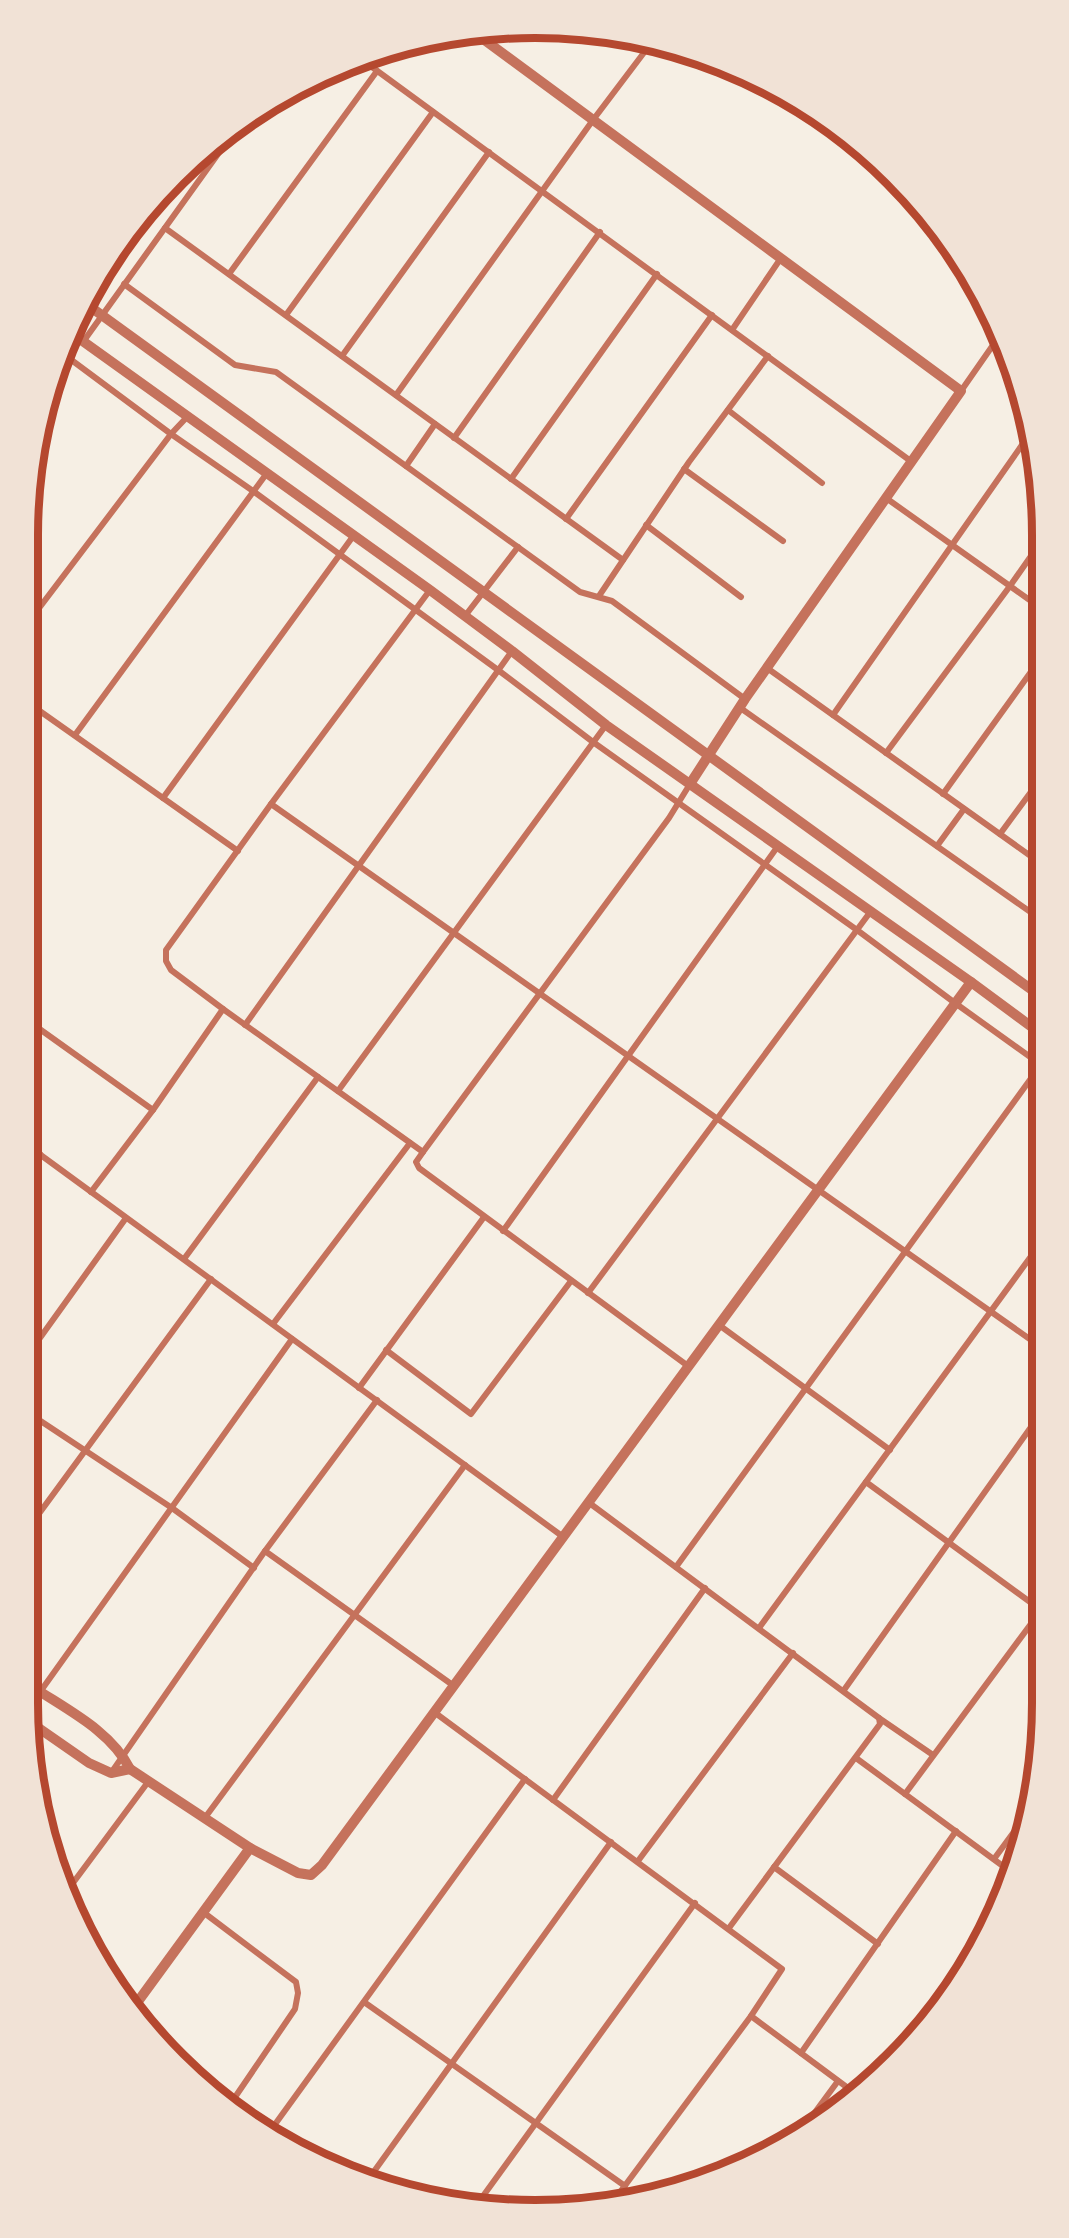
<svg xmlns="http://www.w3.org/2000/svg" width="1069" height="2238" font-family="Barlow,sans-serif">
  <rect width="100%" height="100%" fill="#f6efe4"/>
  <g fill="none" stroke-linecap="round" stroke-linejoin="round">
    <g stroke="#c5725c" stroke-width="6">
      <polyline points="361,59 912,462"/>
      <polyline points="165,228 623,560"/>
      <polyline points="229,274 377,71"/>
      <polyline points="124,284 235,365 276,372 580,592 612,601 745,699"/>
      <polyline points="286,315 433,112"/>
      <polyline points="732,330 781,258"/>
      <polyline points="83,342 241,122"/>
      <polyline points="62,353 171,434 253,491 498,670 593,742 857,930 955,1003 1040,1064"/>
      <polyline points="342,356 489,152"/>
      <polyline points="961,391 1000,335"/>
      <polyline points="396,395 593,120 652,42"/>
      <polyline points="728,410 822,483"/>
      <polyline points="454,438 600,232"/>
      <polyline points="406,466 435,424"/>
      <polyline points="684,469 783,541"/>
      <polyline points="511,479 657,274"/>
      <polyline points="886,498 1038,606"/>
      <polyline points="566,519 712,315"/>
      <polyline points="646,525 741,597"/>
      <polyline points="599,596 689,462 768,356"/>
      <polyline points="465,616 518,547"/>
      <polyline points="27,624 171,434 187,417"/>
      <polyline points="767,668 1039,862"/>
      <polyline points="27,702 238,851"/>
      <polyline points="739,707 1039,918"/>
      <polyline points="833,715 1029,435"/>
      <polyline points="75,735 267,473"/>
      <polyline points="886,753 1010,586 1038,546"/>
      <polyline points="943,794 1038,662"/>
      <polyline points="163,798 354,535"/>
      <polyline points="271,804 1041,1347"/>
      <polyline points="1000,834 1039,781"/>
      <polyline points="937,846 964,809"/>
      <polyline points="223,1009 423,1152 416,1162 419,1168 688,1366"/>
      <polyline points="27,1020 153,1110"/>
      <polyline points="245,1025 512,651"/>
      <polyline points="338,1091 606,725"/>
      <polyline points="27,1145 562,1536"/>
      <polyline points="423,1152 669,818 690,784"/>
      <polyline points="27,1172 40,1154"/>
      <polyline points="91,1192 153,1110 223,1009 171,970 166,961 166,950 271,804 430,590"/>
      <polyline points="503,1231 778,846"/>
      <polyline points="184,1259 318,1077"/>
      <polyline points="588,1293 871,911"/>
      <polyline points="273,1324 410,1143"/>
      <polyline points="719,1325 890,1450"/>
      <polyline points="386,1350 471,1414 571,1281"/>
      <polyline points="27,1356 126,1218"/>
      <polyline points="359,1388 484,1217"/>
      <polyline points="27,1412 172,1508 254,1568"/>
      <polyline points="866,1482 1041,1610"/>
      <polyline points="588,1502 879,1718 880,1724 729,1928"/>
      <polyline points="27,1530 211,1279"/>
      <polyline points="265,1551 454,1686"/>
      <polyline points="676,1567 1040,1066"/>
      <polyline points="1032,1623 1042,1630"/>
      <polyline points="759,1628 1040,1244"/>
      <polyline points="844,1690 1041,1413"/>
      <polyline points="40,1692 292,1339"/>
      <polyline points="434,1712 782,1969 751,2016 612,2203"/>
      <polyline points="879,1718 933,1755"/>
      <polyline points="856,1758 1011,1872"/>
      <polyline points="111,1773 265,1551 377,1400"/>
      <polyline points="905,1794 1042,1609"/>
      <polyline points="553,1800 705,1588"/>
      <polyline points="204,1819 465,1465"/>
      <polyline points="994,1859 1030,1810"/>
      <polyline points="638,1861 793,1653"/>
      <polyline points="774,1867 878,1944"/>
      <polyline points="67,1891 148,1782"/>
      <polyline points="203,1912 296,1982 298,1993 295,2009 229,2106"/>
      <polyline points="364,2002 625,2186"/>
      <polyline points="751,2016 856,2094"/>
      <polyline points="801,2053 956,1831"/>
      <polyline points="268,2134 525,1779"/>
      <polyline points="799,2134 838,2081"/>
      <polyline points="370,2177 611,1842"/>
      <polyline points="478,2203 695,1903"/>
    </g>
    <g stroke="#c5725c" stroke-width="10">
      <polyline points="475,33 961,391 745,699 690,784"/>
      <polyline points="85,303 1039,995"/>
      <polyline points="70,332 430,590 512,651 606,725 971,982 1040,1033"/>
      <path d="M 27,1683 C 63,1708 110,1729 130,1769 L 250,1848 L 298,1873 L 311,1875 L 322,1865 L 971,982"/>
      <polyline points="30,1722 89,1763 111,1773 130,1769"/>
      <polyline points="131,2011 250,1848"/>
    </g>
    <polyline stroke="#b5482f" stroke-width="12" points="100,277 150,207"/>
  </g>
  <path d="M0 0H1069V2238H0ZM535 38H535A497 497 0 0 1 1032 535V1703A497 497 0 0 1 535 2200H535A497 497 0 0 1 38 1703V535A497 497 0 0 1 535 38Z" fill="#f1e2d6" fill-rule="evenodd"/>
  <path fill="none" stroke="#b5482f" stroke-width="8" d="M535 38H535A497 497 0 0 1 1032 535V1703A497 497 0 0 1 535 2200H535A497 497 0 0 1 38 1703V535A497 497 0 0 1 535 38Z"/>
</svg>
